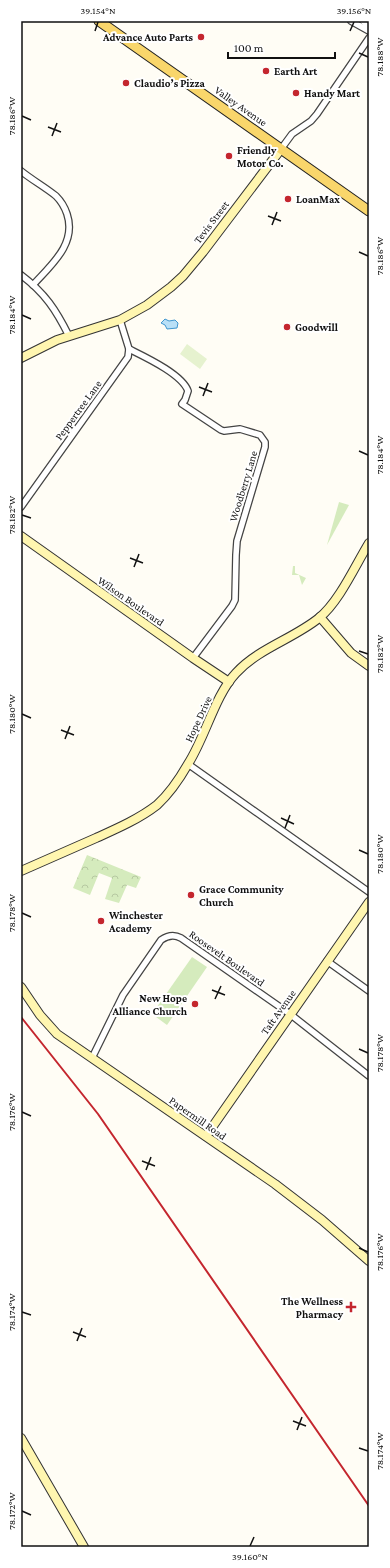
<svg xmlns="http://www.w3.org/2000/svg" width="390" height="1568" font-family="'Crimson Pro',serif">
  <defs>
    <pattern id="park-crowns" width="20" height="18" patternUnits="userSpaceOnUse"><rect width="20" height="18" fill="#d5ebbd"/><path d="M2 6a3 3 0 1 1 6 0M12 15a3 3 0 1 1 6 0" fill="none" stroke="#b6c8a1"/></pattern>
    <pattern id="water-ripples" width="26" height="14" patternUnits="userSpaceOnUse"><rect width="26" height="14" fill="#b9e0f7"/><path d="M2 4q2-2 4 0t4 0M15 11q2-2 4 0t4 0" fill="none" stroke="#9ebfd3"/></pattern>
  </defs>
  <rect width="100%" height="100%" fill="#fffdf5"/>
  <g fill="#d5ebbd">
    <polygon points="339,502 349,505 327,545"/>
    <polygon points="293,566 295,566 295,573 306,578 302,585 299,575 292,575"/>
    <polygon points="192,957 207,967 167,1025 152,1014"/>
  </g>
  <polygon fill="url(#park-crowns)" points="87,855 141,877 136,888 127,885 119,903 105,899 112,878 99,873 90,895 73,888"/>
  <polygon fill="#e6f2cf" points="187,344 207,359 200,369 180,354"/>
  <polygon fill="url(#water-ripples)" stroke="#3f96cf" points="165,319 169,321 175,320 178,323 177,328 167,329 165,325 161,323"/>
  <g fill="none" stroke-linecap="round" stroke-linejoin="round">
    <defs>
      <g id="street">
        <polyline points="351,21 369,31"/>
        <polyline points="363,21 369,27"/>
        <polyline points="281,149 292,134 311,121 317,114 369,38"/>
        <path d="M 21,171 C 32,180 45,187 56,196 C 61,201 65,208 67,214 C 77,244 51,265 33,285"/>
        <path d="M 21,275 C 45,293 56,310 69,336"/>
        <path d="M 129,349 C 145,357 182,374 188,391 L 185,400 L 182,404 L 221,430 L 224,431 L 240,429 L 260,435 L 265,442 L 265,447 L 237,541 L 236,555 L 235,600 L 232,606 L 193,658"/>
        <polyline points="21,507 128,357 129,349 120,320"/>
        <polyline points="188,764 369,892"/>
        <polyline points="327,961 369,991"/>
        <path d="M 92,1058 L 123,995 L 161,940 C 168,935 174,934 181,938 L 290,1014 L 369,1076"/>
      </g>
      <g id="secondary">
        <polyline points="21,358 57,340 120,320 147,305 171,287 183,276 203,252 281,149"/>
        <polyline points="21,536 193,658 229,682"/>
        <polyline points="320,617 351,653 369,666"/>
        <path d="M 21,871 C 46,860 71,849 96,838 C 116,829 139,819 157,805 C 169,794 180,778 188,764 C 205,738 215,695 236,673 C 259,648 293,639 319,618 C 339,602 355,566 369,543"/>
        <polyline points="21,987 40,1015 57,1034 275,1184 322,1220 369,1261"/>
        <polyline points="206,1136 369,902"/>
        <polyline points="21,1438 84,1547"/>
      </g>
      <polyline id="primary" points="99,21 369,211"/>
    </defs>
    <use href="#street" stroke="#444" stroke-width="8"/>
    <use href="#secondary" stroke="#333" stroke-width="10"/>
    <use href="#primary" stroke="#222" stroke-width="11"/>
    <use href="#street" stroke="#fff" stroke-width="5.5"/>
    <use href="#secondary" stroke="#fff6b0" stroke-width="8"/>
    <use href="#primary" stroke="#f9d66b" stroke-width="9"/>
    <polyline stroke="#c4262e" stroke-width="2" points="21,1017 98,1114 369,1506"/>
  </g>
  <path fill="none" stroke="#111" stroke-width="1.5" d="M 95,31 L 98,22M 350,31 L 354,22M 359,53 L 368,57M 22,116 L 31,120M 48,127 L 61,132M 52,136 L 57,123M 268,216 L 281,221M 272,225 L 277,212M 359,252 L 368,256M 22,315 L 31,319M 199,387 L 212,392M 203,396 L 208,383M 359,451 L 368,455M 22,515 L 31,518M 130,558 L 143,563M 134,567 L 139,554M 359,651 L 368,654M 22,714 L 31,718M 61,730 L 74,735M 65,739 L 70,726M 281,818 L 294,824M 285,828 L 290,815M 359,850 L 368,854M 22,913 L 31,917M 212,990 L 225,995M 215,999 L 221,986M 359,1049 L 368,1053M 22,1112 L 31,1116M 142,1161 L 155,1166M 146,1170 L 151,1157M 359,1248 L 368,1252M 22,1312 L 31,1315M 73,1332 L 86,1337M 77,1341 L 82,1328M 293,1421 L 306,1426M 297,1430 L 302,1417M 359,1448 L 368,1451M 22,1511 L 31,1515M 250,1546 L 254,1537"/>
  <g fill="#c4262e" stroke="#fff" stroke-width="1.5">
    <circle cx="201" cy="37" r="4"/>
    <circle cx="266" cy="71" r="4"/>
    <circle cx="126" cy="83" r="4"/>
    <circle cx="296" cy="93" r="4"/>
    <circle cx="229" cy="156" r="4"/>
    <circle cx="288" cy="199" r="4"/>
    <circle cx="287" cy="327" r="4"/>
    <circle cx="191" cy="895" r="4"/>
    <circle cx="101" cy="921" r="4"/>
    <circle cx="195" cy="1004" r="4"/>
    <path d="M349 1301h4v4h4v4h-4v4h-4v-4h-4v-4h4z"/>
  </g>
  <g text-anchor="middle" stroke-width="4" stroke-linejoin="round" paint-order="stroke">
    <g font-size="11" font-weight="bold" fill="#111" stroke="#fff" text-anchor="start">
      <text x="193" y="41" text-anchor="end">Advance Auto Parts</text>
      <text x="274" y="75">Earth Art</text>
      <text x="134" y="87">Claudio’s Pizza</text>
      <text x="304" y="97">Handy Mart</text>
      <text x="237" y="154">Friendly<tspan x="237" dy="13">Motor Co.</tspan></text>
      <text x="296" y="203">LoanMax</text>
      <text x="295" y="331">Goodwill</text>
      <text x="199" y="893">Grace Community<tspan x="199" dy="13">Church</tspan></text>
      <text x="109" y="919">Winchester<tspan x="109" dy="13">Academy</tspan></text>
      <text x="187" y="1002" text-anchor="end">New Hope<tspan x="187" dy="13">Alliance Church</tspan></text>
      <text x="343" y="1305" text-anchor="end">The Wellness<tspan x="343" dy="13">Pharmacy</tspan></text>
    </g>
    <g font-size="11" fill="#111" stroke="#fff">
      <text transform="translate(241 106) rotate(35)" y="4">Valley Avenue</text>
      <text transform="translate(211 222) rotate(-53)" y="4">Tevis Street</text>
      <text transform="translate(78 410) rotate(-54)" y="4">Peppertree Lane</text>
      <text transform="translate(243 486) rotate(-73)" y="4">Woodberry Lane</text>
      <text transform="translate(131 601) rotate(35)" y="4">Wilson Boulevard</text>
      <text transform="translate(198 719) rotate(-65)" y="4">Hope Drive</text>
      <text transform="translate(227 958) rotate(35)" y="4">Roosevelt Boulevard</text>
      <text transform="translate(278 1012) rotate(-55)" y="4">Taft Avenue</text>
      <text transform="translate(198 1118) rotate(35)" y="4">Papermill Road</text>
    </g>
  </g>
  <rect width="390" height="1568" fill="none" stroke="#ffffff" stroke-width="44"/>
  <path d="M228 52v6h107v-6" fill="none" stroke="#111111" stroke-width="2"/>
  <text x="234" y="52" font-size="12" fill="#111111" stroke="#ffffff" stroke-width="3" paint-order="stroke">100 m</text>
  <rect x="22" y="22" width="346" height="1524" fill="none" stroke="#111" stroke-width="1.5"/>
  <g font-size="10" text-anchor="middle" fill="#111">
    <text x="98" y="14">39.154°N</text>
    <text x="354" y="14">39.156°N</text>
    <text transform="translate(379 57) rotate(-90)" y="4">78.188°W</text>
    <text transform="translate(11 116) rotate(-90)" y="4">78.186°W</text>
    <text transform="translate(379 256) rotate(-90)" y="4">78.186°W</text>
    <text transform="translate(11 315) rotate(-90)" y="4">78.184°W</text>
    <text transform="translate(379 455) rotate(-90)" y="4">78.184°W</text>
    <text transform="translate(11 515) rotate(-90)" y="4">78.182°W</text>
    <text transform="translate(379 654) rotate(-90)" y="4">78.182°W</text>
    <text transform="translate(11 714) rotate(-90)" y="4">78.180°W</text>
    <text transform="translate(379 854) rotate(-90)" y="4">78.180°W</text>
    <text transform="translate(11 913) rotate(-90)" y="4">78.178°W</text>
    <text transform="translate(379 1053) rotate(-90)" y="4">78.178°W</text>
    <text transform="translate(11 1112) rotate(-90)" y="4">78.176°W</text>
    <text transform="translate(379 1252) rotate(-90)" y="4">78.176°W</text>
    <text transform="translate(11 1312) rotate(-90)" y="4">78.174°W</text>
    <text transform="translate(379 1451) rotate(-90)" y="4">78.174°W</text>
    <text transform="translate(11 1511) rotate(-90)" y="4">78.172°W</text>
    <text x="250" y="1560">39.160°N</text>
  </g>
</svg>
